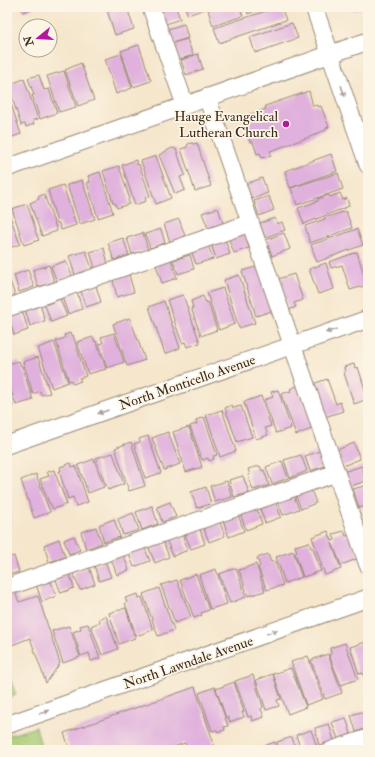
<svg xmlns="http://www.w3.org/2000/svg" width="375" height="757" font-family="'IM FELL Double Pica',serif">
  <rect width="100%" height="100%" fill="#fcf5e5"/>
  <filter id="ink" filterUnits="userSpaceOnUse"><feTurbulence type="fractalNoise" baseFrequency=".025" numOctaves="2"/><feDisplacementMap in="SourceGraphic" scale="8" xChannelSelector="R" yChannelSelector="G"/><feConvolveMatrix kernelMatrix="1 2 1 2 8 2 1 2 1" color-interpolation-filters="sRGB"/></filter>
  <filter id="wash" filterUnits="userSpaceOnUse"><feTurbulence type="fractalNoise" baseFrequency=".012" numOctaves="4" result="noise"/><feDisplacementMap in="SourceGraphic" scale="16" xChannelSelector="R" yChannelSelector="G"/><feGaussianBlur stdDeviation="0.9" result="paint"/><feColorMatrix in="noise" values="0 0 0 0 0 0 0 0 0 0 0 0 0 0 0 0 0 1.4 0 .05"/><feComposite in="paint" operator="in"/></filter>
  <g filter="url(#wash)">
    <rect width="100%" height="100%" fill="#f5e6cc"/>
    <g fill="#a5c770" stroke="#707847">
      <polygon points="7,669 16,695 7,699"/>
      <polygon points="36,727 42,750 7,750 7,728 10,735"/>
    </g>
    <g id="blocks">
      <g fill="#e0b1dd">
        <polygon points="22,7 37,7 23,12"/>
        <polygon points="106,7 127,7 134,29 115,35"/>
        <polygon points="172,7 176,7 180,19 166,24 162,11"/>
        <polygon points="185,7 210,7 188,15"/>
        <polygon points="216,7 262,7 260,9 248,14 247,10 241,11 243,16 213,26 208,10"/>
        <polygon points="278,7 281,7 286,20 219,43 214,28"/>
        <polygon points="353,7 366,7 354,11"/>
        <polygon points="292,23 298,38 255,53 250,37"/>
        <polygon points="184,24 188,38 172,43 168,29"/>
        <polygon points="7,29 11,41 7,42"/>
        <polygon points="187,39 193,55 178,60 173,43"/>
        <polygon points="139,45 151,81 133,87 121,51"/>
        <polygon points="121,54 132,88 116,94 105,59"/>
        <polygon points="198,54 203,69 186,75 181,60"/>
        <polygon points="81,63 94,100 78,106 65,70"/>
        <polygon points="64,71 76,107 59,112 47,76"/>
        <polygon points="39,75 44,90 49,89 57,113 40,119 32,95 34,95 28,78"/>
        <polygon points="24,79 38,119 33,120 34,124 26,127 25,124 21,125 8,85"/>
        <polygon points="309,91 313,106 318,105 319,107 321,106 329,127 326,128 326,130 315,134 315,135 270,151 271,155 262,158 260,153 257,154 253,142 250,142 243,120 245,120 244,116 266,109 265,106"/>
        <polygon points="7,92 21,134 7,139"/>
        <polygon points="192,143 194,144 197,143 211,186 195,191 181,149 187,147 188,144"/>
        <polygon points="172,148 176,149 185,175 180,177 185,190 175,194 159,155"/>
        <polygon points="331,154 337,171 290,188 285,171"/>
        <polygon points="156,156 171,198 156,204 141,161"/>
        <polygon points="136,160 137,165 139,164 150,196 145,198 146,201 135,205 122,165"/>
        <polygon points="119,166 129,197 128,198 129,204 117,208 115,203 113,203 103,171"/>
        <polygon points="100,172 113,213 98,218 87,183 90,182 88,176"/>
        <polygon points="338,173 343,189 297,205 291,188"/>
        <polygon points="262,178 268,193 252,199 246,184"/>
        <polygon points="82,180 95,219 80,224 67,185"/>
        <polygon points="63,185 76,225 61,230 59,223 57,223 48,190"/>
        <polygon points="340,193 343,200 347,198 349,206 304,224 298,208 318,201 318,199 329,195 330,197"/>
        <polygon points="44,194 57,231 42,236 30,203 39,199 38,197"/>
        <polygon points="269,196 274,210 259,216 254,201"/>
        <polygon points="27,204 36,230 35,231 39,240 24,245 12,209"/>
        <polygon points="7,208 20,244 7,249"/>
        <polygon points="218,208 223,223 208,228 202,213"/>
        <polygon points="346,211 352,228 310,243 305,226 325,219 324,218"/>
        <polygon points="275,218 277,224 282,222 285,230 265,238 260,223"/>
        <polygon points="179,219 185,236 170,242 164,224"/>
        <polygon points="161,229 165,243 150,248 145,234"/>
        <polygon points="357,229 363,245 317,262 311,245"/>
        <polygon points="244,232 249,248 234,253 228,237"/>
        <polygon points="143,233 148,250 132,254 127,238"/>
        <polygon points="284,233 290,249 272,256 266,240"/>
        <polygon points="123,238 129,255 114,260 108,243"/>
        <polygon points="225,239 230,254 216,259 211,244"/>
        <polygon points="208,245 213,259 196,264 191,250"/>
        <polygon points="104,248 108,264 95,268 90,252"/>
        <polygon points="86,251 92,269 75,275 69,256"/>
        <polygon points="357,252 367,285 350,290 342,265 331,268 329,262"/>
        <polygon points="190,255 194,269 178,274 173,260"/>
        <polygon points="171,259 177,278 162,283 156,265"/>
        <polygon points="66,261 72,276 57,282 51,266"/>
        <polygon points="326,263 334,289 318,294 309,269"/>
        <polygon points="49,265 54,282 38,287 33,270"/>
        <polygon points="259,266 275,310 256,316 242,271"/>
        <polygon points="28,270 34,287 19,292 14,275"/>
        <polygon points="294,274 303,300 294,303 296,307 289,310 278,279"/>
        <polygon points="129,275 134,292 117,297 113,280"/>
        <polygon points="239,275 255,323 239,328 224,280"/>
        <polygon points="10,281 15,295 7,299 7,282"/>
        <polygon points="96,286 101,302 86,307 81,291"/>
        <polygon points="223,288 235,324 219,330 207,293"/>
        <polygon points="77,292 82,309 68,314 62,297"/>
        <polygon points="183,295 200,343 187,347 185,342 182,343 167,300"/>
        <polygon points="203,296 206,303 208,302 217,330 201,336 191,308 193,308 191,301"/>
        <polygon points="60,299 67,316 51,322 45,305"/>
        <polygon points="164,301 180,348 165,354 149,307"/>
        <polygon points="40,304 45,321 30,326 25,309"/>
        <polygon points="22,310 28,330 14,335 8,315"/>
        <polygon points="130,318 145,360 127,366 113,324"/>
        <polygon points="70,333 71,336 73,335 86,376 79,378 81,381 73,384 71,380 69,381 56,341 65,338 64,335"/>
        <polygon points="114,333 124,362 107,368 99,344 103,343 101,337"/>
        <polygon points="93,337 95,342 96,341 106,369 88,374 77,342"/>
        <polygon points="54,342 68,382 52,388 38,348"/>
        <polygon points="38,357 50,393 41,395 40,391 33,394 23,362"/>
        <polygon points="19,361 21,366 22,366 33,400 16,405 7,379 7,364"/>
        <polygon points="354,364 355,368 358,367 368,399 354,404 344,373 345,372 344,367"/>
        <polygon points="327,379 336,404 340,402 343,411 325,417 313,384"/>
        <polygon points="299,385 314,428 296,435 281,394 291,391 290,389"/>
        <polygon points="7,389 13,406 7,409"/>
        <polygon points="278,390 291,428 276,433 264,400 273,397 271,392"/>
        <polygon points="261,396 271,426 265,428 268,435 256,439 244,402"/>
        <polygon points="232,405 233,408 241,406 252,437 237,442 225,408"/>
        <polygon points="222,410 236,451 220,457 206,415"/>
        <polygon points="204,417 217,455 213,456 214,459 209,461 208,458 202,460 190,426 197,424 196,420"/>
        <polygon points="189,427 202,467 186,472 173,432"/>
        <polygon points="168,432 180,464 164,470 152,438"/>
        <polygon points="148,436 161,473 145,478 134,444 140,442 139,439"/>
        <polygon points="131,442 145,486 129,491 115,448"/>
        <polygon points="354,443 360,459 343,466 337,450"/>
        <polygon points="320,451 325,466 310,471 305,456"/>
        <polygon points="113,453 124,484 108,490 106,484 105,484 96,458"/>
        <polygon points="301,455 307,471 290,478 284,460"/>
        <polygon points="94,459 104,487 88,493 78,465"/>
        <polygon points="282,461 288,478 272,484 266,467"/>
        <polygon points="71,463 72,467 76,466 88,502 76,506 73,497 68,499 59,471 61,471 60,467"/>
        <polygon points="260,466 262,471 264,470 269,485 253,490 248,475 250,475 248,469"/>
        <polygon points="362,466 366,481 348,487 343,472"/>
        <polygon points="54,470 67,504 53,509 50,503 49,503 40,479 49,476 47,472"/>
        <polygon points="36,474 50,512 34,518 21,480"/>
        <polygon points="243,476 249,493 234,497 229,480"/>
        <polygon points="227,481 232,497 215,502 210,486"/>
        <polygon points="368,485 368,505 359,508 353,489"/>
        <polygon points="206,487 211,504 197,508 191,492"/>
        <polygon points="310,487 316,503 301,509 295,493"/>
        <polygon points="293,493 299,509 283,515 277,499"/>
        <polygon points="275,500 281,517 265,523 259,506"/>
        <polygon points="170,502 176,517 162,522 157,507"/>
        <polygon points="152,506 158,524 142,530 136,512"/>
        <polygon points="7,507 11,518 9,519 11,524 7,525"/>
        <polygon points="256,507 262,524 246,530 240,513"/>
        <polygon points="133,513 139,530 123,535 118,519"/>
        <polygon points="238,515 244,531 229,537 223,520"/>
        <polygon points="114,519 120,537 104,542 99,525"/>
        <polygon points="219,520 225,536 209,542 203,526"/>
        <polygon points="96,527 102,543 86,549 81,532"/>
        <polygon points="199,527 205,544 191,549 184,532"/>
        <polygon points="328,531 332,541 335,540 333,534 344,531 346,536 351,535 359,558 341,565 332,543 341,569 325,575 312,537"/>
        <polygon points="182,534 188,550 173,556 166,539"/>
        <polygon points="74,536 80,550 69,554 64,540"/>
        <polygon points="59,539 65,557 49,562 44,545"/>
        <polygon points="163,541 169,557 155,563 148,546"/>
        <polygon points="309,542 311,548 313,548 321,571 303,577 295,553 297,552 295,546"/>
        <polygon points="144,546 150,561 134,567 128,552"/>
        <polygon points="293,551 302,577 285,583 276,557"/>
        <polygon points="123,554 129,570 117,575 111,559"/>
        <polygon points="268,554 271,562 275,561 283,585 267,590 258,567 260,566 257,558"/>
        <polygon points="14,556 19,572 11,574 7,558"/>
        <polygon points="105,561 111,577 99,581 94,565"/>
        <polygon points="256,564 265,591 248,596 239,570"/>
        <polygon points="89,567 95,584 80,590 73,573"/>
        <polygon points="236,568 246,597 230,603 219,574"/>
        <polygon points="216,569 227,604 210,609 199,575"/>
        <polygon points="69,572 74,588 61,593 55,577"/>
        <polygon points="196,574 209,610 201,613 202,615 194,618 180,580"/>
        <polygon points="50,579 56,596 42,602 36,584"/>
        <polygon points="10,580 19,602 38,596 60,663 46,683 30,638 12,645 7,630 7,581"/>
        <polygon points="177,580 191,617 175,623 161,585"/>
        <polygon points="159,588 174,630 158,636 143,594"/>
        <polygon points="138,594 139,598 142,597 153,630 136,636 125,603 127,602 125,598"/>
        <polygon points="126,608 135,638 119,644 109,613"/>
        <polygon points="106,616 118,649 102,655 91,626 100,622 99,619"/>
        <polygon points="88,624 100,658 91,661 89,653 81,656 73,632 81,629 80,626"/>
        <polygon points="69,626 80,657 63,663 52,631"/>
        <polygon points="366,642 368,647 368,680 366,681 363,673 359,674 350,647"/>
        <polygon points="345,643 358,679 341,685 329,655 331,654 330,648"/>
        <polygon points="328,654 342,693 325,699 311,660"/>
        <polygon points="308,656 323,699 306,705 291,662"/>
        <polygon points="291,668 306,707 288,714 273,674"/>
        <polygon points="273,674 281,699 277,700 279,706 266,710 256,680"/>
        <polygon points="253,675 263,707 261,709 264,717 252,721 251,716 248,717 235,681"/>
        <polygon points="234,682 244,712 242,712 244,717 230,722 228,717 226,718 216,689"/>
        <polygon points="195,687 216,750 187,750 185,743 165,750 70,750 64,733"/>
        <polygon points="215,687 228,726 224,727 225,730 218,732 217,730 212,731 199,693"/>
        <polygon points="368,710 368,728 356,732 351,715"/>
        <polygon points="346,718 351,734 338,739 332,722"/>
        <polygon points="329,724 334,741 319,745 315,728"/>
        <polygon points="311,730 317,747 309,750 301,750 296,735"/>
        <polygon points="292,737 296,750 280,750 277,742"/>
        <polygon points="275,742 278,750 262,750 261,747"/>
      </g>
    </g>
  </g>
  <g filter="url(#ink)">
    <use href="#blocks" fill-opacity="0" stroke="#988875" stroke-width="1"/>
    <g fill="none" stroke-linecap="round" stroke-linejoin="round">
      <defs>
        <g id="minor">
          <polyline points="151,7 185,105"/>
          <polyline points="314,7 368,165"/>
          <polyline points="207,97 368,565"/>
          <polyline points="7,168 368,41"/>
          <polyline points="7,308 250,223"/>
          <polyline points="7,445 368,319"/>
          <polyline points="16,584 336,473"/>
          <polyline points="7,725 368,598"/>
          <polyline points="332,750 368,738"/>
        </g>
      </defs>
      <use href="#minor" stroke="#988875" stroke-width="19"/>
      <use href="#minor" stroke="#fff" stroke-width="17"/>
    </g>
    <defs><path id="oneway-solid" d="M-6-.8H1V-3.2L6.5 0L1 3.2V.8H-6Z"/></defs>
    <g fill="#a79f9a">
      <use href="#oneway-solid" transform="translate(343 91) rotate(71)"/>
      <use href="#oneway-solid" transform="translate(331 331) rotate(161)"/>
      <use href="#oneway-solid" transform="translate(103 412) rotate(161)"/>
      <use href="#oneway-solid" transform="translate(272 632) rotate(-19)"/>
      <use href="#oneway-solid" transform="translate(44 712) rotate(-19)"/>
    </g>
  </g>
  <circle fill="#b5179e" stroke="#fcf5e5" stroke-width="1.5" cx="286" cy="124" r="4"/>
  <g text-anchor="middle" stroke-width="3.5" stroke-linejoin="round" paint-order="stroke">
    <g font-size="14" fill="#3b2a1e" stroke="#fcf5e5" text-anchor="end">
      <text x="278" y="121">Hauge Evangelical<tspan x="278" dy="16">Lutheran Church</tspan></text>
    </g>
    <g font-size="14" fill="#3b2a1e" stroke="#fcf5e5">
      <text transform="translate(187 382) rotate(-19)" y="5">North Monticello Avenue</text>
      <text transform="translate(188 662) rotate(-19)" y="5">North Lawndale Avenue</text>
    </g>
  </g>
  <rect width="375" height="757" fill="none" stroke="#fcf5e5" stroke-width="24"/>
  <g transform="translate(38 38) rotate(252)"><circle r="19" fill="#fcf5e5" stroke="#afa495"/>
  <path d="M0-3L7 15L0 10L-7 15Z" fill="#b5179e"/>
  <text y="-6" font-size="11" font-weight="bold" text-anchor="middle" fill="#3b2a1e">N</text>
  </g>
</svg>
